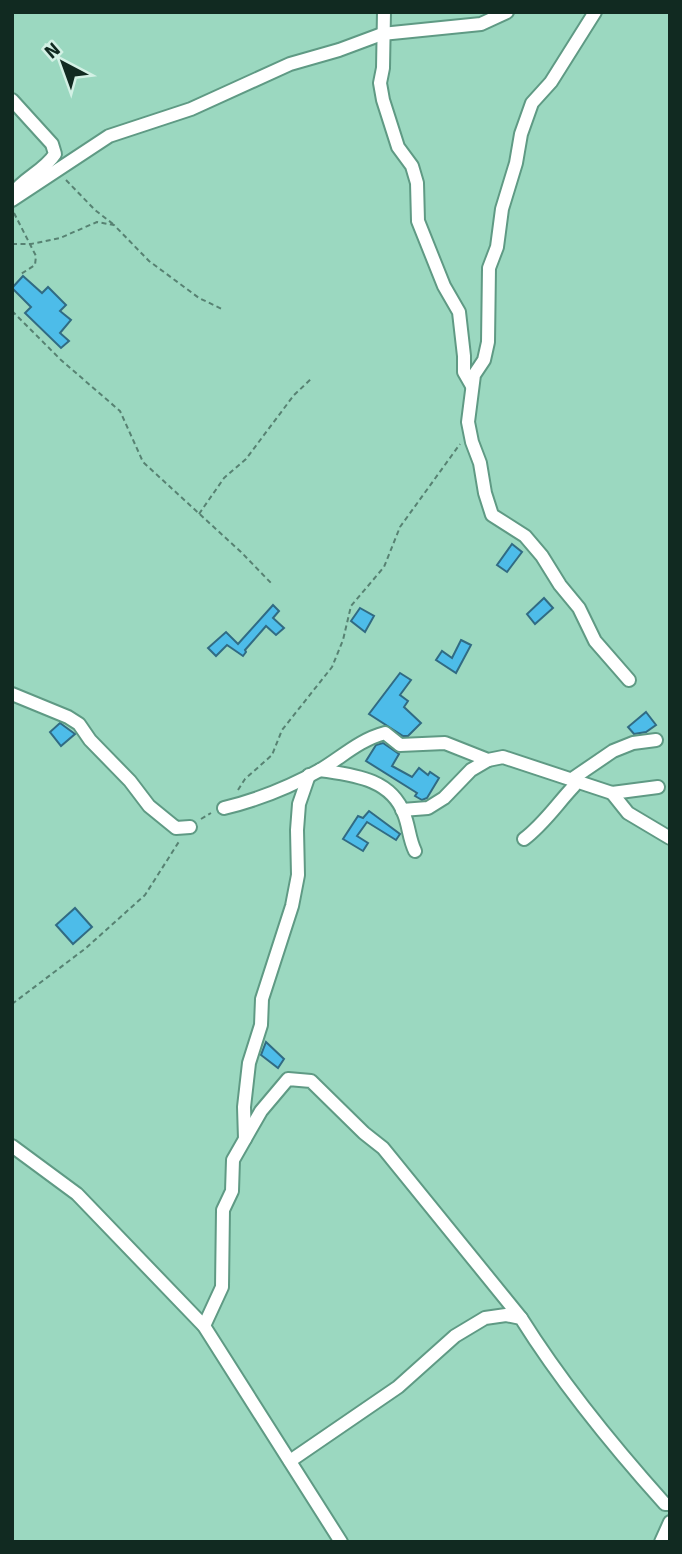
<svg xmlns="http://www.w3.org/2000/svg" width="682" height="1554" font-family="Signika,sans-serif">
  <rect width="100%" height="100%" fill="#9bd8c0"/>
  <g fill="#4dbce9" stroke="#316b83" stroke-width="2">
    <polygon points="23,276 42,293 48,287 66,305 60,311 71,320 60,333 69,341 61,348 25,313 31,307 12,288"/>
    <polygon points="512,544 522,552 507,572 497,565"/>
    <polygon points="544,598 553,608 535,624 527,614"/>
    <polygon points="273,605 279,611 273,618 284,628 276,635 266,626 245,650 246,652 243,656 227,645 216,656 208,648 226,632 238,644"/>
    <polygon points="360,608 374,616 365,632 351,621"/>
    <polygon points="461,640 471,645 456,673 436,660 442,651 452,658"/>
    <polygon points="400,673 411,680 400,695 408,701 404,707 421,723 408,736 403,736 369,714"/>
    <polygon points="646,712 656,725 646,732 634,734 628,727"/>
    <polygon points="60,723 75,734 61,746 50,732"/>
    <polygon points="383,743 399,754 392,766 412,777 419,768 428,775 430,772 439,778 427,798 422,800 415,796 417,793 366,761 376,745"/>
    <polygon points="369,811 400,834 396,840 367,822 357,836 368,843 363,851 343,839 358,816 363,818"/>
    <polygon points="75,908 92,927 73,944 56,925"/>
    <polygon points="266,1042 284,1059 278,1068 261,1055"/>
  </g>
  <g fill="none" stroke-linecap="round" stroke-linejoin="round">
    <defs>
      <g id="minor">
        <polyline points="384,12 383,68 380,83 383,100 398,147 412,166 417,183 418,221 444,286 459,312 464,356 464,372 472,386"/>
        <polyline points="595,12 551,82 532,103 521,134 516,163 502,209 497,247 489,268 488,342 484,360 474,375 468,422 472,442 480,463 485,493 492,515 525,536 542,556 560,585 579,608 595,641 629,680"/>
        <path d="M 12,100 L 52,144 L 55,154 C 44,171 25,177 12,194"/>
        <polyline points="12,200 109,136 191,109 290,64 339,50 382,34 481,24 507,12"/>
        <polyline points="12,694 68,717 79,724 90,740 130,781 149,806 176,828 190,827"/>
        <path d="M 320,770 C 352,775 391,778 404,814 C 409,826 409,839 415,851"/>
        <polyline points="612,793 628,813 670,838"/>
        <path d="M 224,808 C 257,800 290,787 320,770 C 342,757 359,740 385,733 L 400,745 L 445,743 L 488,760 L 503,757 L 612,793 L 658,787"/>
        <polyline points="402,810 428,808 444,798 471,770 488,760"/>
        <path d="M 524,839 C 544,824 557,804 574,786 L 572,779 L 613,751 L 633,743 L 656,740"/>
        <polyline points="245,1139 244,1107 249,1063 261,1025 262,999 292,906 298,875 297,830 299,804 309,775"/>
        <polyline points="12,1146 77,1194 204,1326 341,1542"/>
        <polyline points="204,1326 222,1287 223,1210 232,1191 233,1160 261,1111 288,1079 311,1081 364,1133 383,1148 521,1318"/>
        <path d="M 290,1461 L 398,1387 L 455,1336 L 485,1318 L 506,1315 L 521,1318 C 563,1385 613,1446 665,1504 L 670,1504"/>
        <polyline points="661,1542 670,1522"/>
      </g>
    </defs>
    <use href="#minor" stroke="#5f9a84" stroke-width="16"/>
    <g stroke="#578272" stroke-width="2" stroke-dasharray="5 3.5" stroke-linecap="butt">
      <polyline points="66,180 95,210 113,224"/>
      <polyline points="14,213 36,256 35,265 21,274"/>
      <polyline points="12,244 31,244 60,238 97,222 114,225 149,261 199,298 224,310"/>
      <polyline points="12,311 61,360 120,411 143,462 241,552 272,584"/>
      <polyline points="199,514 224,478 246,459 294,395 311,379"/>
      <polyline points="238,790 245,779 272,755 282,730 332,667 343,640 351,606 384,567 400,527 460,444"/>
      <polyline points="201,819 211,813"/>
      <polyline points="12,1004 86,948 145,895 180,840"/>
    </g>
    <use href="#minor" stroke="#fff" stroke-width="12"/>
  </g>
  <rect width="682" height="1554" fill="none" stroke="#112a21" stroke-width="28"/>
  <g transform="translate(63 63) rotate(319)" stroke="#d3f1e5" stroke-width="5" paint-order="stroke">
  <path d="M0-5L12 26L0 18L-12 26Z" fill="#112a21"/>
  <text y="-10" font-size="19" font-weight="bold" text-anchor="middle" fill="#112a21">N</text>
  </g>
</svg>
